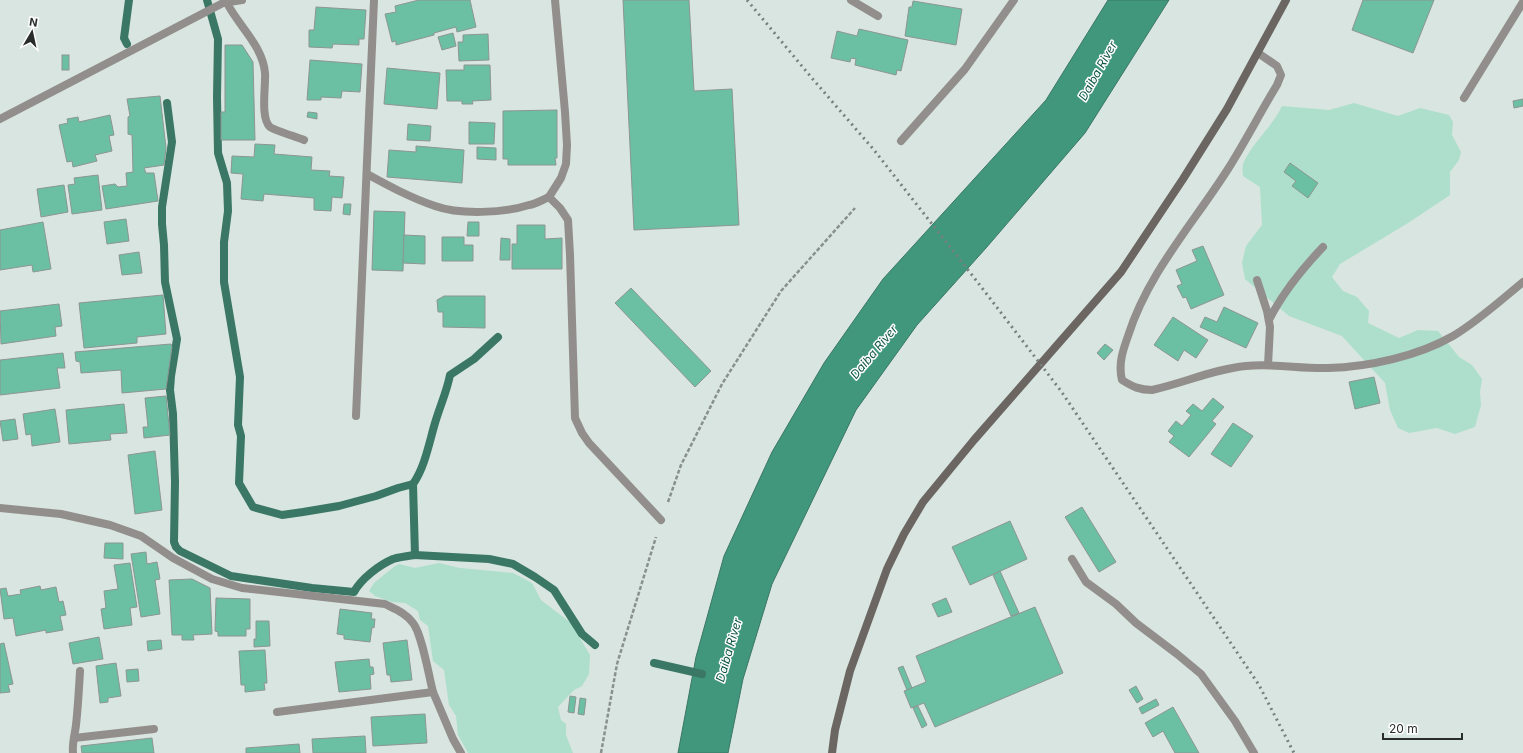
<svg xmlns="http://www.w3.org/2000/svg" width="1523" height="753" font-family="Inter,sans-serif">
  <rect width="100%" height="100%" fill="#d9e5e0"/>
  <g fill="#addfcc">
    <path d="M 1354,103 L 1398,116 L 1420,108 L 1449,115 L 1453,122 L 1452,135 L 1461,152 L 1459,160 L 1450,172 L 1450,195 L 1408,223 L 1340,264 L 1332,277 L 1343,291 L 1357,297 L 1369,311 L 1368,323 L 1399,338 L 1418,330 L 1438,331 L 1459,357 L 1472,365 L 1482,379 L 1480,392 L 1481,405 L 1475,427 L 1455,434 L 1437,428 L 1409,433 L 1398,428 L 1390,410 L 1385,383 L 1342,336 L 1289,316 L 1245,279 L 1242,263 L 1246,246 L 1262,225 L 1260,187 L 1243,176 C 1243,173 1242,167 1243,164 C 1251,144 1273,126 1282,106 L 1329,110 Z"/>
    <polygon points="439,563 460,568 513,573 532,583 541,600 571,623 590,655 589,674 582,686 574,690 558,707 561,720 566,724 566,735 573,753 468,753 458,735 456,716 449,705 444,670 433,661 428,626 420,620 418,611 405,603 392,602 375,596 369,591 374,583 395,566 399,564 415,568"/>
  </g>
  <polygon fill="#41977c" stroke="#3a7764" points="1108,0 1169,0 1085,133 986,248 917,325 856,410 772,584 743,679 728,753 678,753 696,657 724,556 772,452 824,363 883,279 1046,100"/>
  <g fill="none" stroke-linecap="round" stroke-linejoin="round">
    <g stroke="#3a7764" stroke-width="8">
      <polyline points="207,0 218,39 217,97 218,153 227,183 228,211 224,242 224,282 240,377 238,425 241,436 239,483 253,507 282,515 303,512 339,506 376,496 398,488 413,484 415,555 489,559 513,564 535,577 554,590 582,634 595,645"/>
      <polyline points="127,44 124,38 129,0"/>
      <path d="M 167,103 L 172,142 L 162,207 L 162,224 L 164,245 L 165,282 L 177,339 L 171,376 L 170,390 L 173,414 L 175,482 L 174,542 L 176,547 L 180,551 L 231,576 L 312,588 L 354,592 C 361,579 379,565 393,559 C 400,557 408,556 415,555"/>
      <path d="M 413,484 C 425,467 429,443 435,423 C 440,406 447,391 450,375 L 474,359 L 498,337"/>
      <polyline points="654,663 702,674"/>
    </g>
  </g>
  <g fill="#6bbfa3" stroke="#8c9692">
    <polygon points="419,0 470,0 476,27 457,32 456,27 434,33 434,35 396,45 396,41 392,42 385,14 396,12 395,6"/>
    <polygon points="623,0 689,0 694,91 732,89 739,225 634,230"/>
    <polygon points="1363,0 1434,0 1413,53 1352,30"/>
    <polygon points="913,1 962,9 956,45 905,36 909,7 912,7"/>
    <polygon points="316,7 366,10 364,39 359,39 359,45 333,44 332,48 309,47 309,30 314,30"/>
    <polygon points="859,29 908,40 901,71 897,70 896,75 855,65 856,59 851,58 850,62 831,58 837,31 857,36"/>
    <polygon points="453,33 456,46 442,50 438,37"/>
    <polygon points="488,34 489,60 459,61 458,42 463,42 463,35"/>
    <polygon points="225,45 242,45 253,62 255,140 221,140 221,112 225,112"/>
    <rect x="62" y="55" width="7" height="15"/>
    <polygon points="310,60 362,64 360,92 342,91 341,98 321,97 321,100 307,100"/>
    <polygon points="464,65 490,65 491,100 472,101 473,104 462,104 462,101 447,101 446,70 464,70"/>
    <polygon points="387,68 440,73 437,109 384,104"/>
    <polygon points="160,96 166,148 164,165 144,168 146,173 154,173 158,201 106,209 102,186 115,184 118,187 127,186 126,173 133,172 132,135 128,134 128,117 130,116 127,99"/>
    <polygon points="1523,99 1523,106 1514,108 1513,101"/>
    <polygon points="557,110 557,158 555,158 556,165 508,165 508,159 503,159 503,111"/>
    <polygon points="308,112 317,113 317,119 307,117"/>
    <polygon points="110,115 114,135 109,136 112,151 95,155 97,161 73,167 72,161 67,162 59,125 68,123 67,119 78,117 79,122"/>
    <polygon points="469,122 495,123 494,144 469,144"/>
    <polygon points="408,124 431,126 430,141 407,140"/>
    <polygon points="255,144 275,145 274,154 312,157 311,170 330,171 329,176 344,177 342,198 332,197 331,211 314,210 314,198 264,194 263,201 241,199 243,174 231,173 232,156 254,157"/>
    <polygon points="416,146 464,150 462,183 387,177 389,150 416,152"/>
    <polygon points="477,147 496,148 496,160 477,159"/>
    <polygon points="1290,163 1318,183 1308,198 1292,186 1296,181 1284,172"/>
    <polygon points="98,175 102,210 72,214 68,185 75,184 74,178"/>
    <polygon points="64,185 68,212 41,217 37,189"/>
    <polygon points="344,204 351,204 350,215 343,214"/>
    <polygon points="374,211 405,212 403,271 372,270"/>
    <polygon points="126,219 129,241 107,244 104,222"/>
    <polygon points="43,222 51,269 33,272 32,265 0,270 0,230"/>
    <polygon points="468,222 479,222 479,236 467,236"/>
    <polygon points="517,225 545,225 545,239 562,238 562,269 512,269 512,244 517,244"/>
    <polygon points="404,235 425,236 425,264 403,263"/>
    <polygon points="442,237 464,237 464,245 473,245 473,261 442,261"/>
    <polygon points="501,238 510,239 510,260 500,260"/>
    <polygon points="1203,246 1224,295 1191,309 1186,297 1183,298 1177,286 1182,284 1176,270 1197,261 1192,250"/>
    <polygon points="139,252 142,273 122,275 119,255"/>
    <polygon points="631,288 711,371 695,387 615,303"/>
    <polygon points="163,295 166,334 137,337 137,343 84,348 79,303"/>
    <polygon points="444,296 485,296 485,328 443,327 443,312 438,312 437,300"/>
    <polygon points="59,304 62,326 55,327 56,336 1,344 0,311"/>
    <polygon points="1224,307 1258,323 1246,348 1200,327 1205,317 1217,322"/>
    <polygon points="1173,317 1208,340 1196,358 1184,350 1178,361 1154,345"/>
    <polygon points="171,344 172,347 166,389 122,393 121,370 81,373 80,362 76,361 75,352"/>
    <polygon points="1105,344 1113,350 1104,360 1097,353"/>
    <polygon points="63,353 65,368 57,368 60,388 0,395 0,360"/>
    <polygon points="1374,377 1380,403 1355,409 1349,382"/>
    <polygon points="166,396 170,435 144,438 143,427 148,427 145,398"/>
    <polygon points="1213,398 1224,407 1212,421 1216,424 1189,457 1169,442 1174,436 1168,431 1176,421 1182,426 1191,415 1186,411 1193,404 1202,411"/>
    <polygon points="124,404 127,433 110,434 111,440 69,444 66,410"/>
    <polygon points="55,409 60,442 32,446 31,434 26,435 23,414"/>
    <polygon points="15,419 18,439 3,441 0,421"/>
    <polygon points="1233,423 1253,436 1231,467 1211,454"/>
    <polygon points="155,451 162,510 135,514 128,455"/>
    <polygon points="1082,507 1116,562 1099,572 1065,517"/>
    <polygon points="1010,521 1027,559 970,585 952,547"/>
    <polygon points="105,543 123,543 123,559 104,558"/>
    <polygon points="146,552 147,564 157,562 160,579 155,580 160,614 141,617 131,554"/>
    <polygon points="130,563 137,607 130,608 132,625 104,629 101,609 106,608 104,591 118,589 114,565"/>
    <polygon points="1000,571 1019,613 1011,616 993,575"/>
    <polygon points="192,579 210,588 212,634 193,635 194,640 182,640 182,635 172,635 169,580"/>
    <polygon points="40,586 41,590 56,587 59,602 63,601 66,615 60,616 63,630 46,633 46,630 16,636 13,618 4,619 0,589 6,588 8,596 21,594 20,590"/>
    <polygon points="216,598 250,599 250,629 246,629 246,636 218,636 218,632 215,631"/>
    <polygon points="946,598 952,612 938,617 932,604"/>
    <polygon points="1035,607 1063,673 935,727 924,703 911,708 904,691 926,682 916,656"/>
    <polygon points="340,609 372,613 371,619 375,619 374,628 372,627 370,642 344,639 344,635 337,634"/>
    <polygon points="256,621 269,621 270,646 254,647 254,639 256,639"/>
    <polygon points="99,637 103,659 73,664 69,643"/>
    <polygon points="161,640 162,649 148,651 147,641"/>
    <polygon points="407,640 412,680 391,682 390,675 387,675 383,643"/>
    <polygon points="4,643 13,684 8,685 10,692 0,693 0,644"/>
    <polygon points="265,650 267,683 264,683 265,690 245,692 245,685 241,685 239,651"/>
    <polygon points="369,659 370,667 373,667 374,674 370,675 371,689 339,692 335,662"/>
    <polygon points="116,663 121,696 108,698 108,702 100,703 96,666"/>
    <polygon points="903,666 912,688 907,690 898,668"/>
    <polygon points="138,669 139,681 127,682 126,670"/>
    <polygon points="1136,686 1143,699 1137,703 1129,690"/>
    <polygon points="570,696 576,697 574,713 568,712"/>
    <polygon points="580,698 586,699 584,715 578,714"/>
    <polygon points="1156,699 1159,705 1142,714 1139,708"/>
    <polygon points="918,706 927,725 922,728 913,708"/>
    <polygon points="1173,707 1199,753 1175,753 1163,731 1153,737 1145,723"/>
    <polygon points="425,714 427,743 373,746 371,717"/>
    <polygon points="365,736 366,753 313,753 312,739"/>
    <polygon points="152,738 154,753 82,753 81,746"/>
    <polygon points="299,744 300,753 246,753 246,748"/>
  </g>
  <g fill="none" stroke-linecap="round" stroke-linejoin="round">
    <g stroke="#89918e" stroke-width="2.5" stroke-dasharray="4 2" stroke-linecap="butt">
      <polyline points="668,502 681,465 722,384 781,291 855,208"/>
      <polyline points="601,753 617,664 656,537"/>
    </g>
    <g stroke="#928e8c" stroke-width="8">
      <path d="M 227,3 C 238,25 263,46 265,73 C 266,85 260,118 270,127 C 276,131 297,137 304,140"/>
      <polyline points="1464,98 1523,2"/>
      <path d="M 367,174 C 389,186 411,198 435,206 C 460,215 504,213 529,205 C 536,204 542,200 549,197"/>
      <polyline points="1257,280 1267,311 1270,327 1268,365"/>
      <path d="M 1269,320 C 1283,292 1302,269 1323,247"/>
      <polyline points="356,416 374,0"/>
      <polyline points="74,738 154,729"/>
      <path d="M 73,753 C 72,743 75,734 76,725 C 78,707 79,689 80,671"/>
    </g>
    <g stroke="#928e8c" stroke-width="8">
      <polyline points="555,0 565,112 567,145 566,164 561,178 549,197 560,208 568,220 570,255 575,418 582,433 589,443 661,520"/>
      <polyline points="851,0 878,16"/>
      <path d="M 1258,53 L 1277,66 L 1281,75 L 1277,85 C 1260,113 1245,142 1228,169 C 1193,224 1148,273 1128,336 C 1123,350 1118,364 1122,380 C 1133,387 1140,390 1152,390 C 1184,383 1214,369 1246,366 C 1274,363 1301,369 1328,368 C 1369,367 1418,356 1453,336 C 1478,321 1501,300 1523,282"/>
      <polyline points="0,119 223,3 242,0"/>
      <polyline points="901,141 965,69 1014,0"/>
      <path d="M 0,508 L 61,514 L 110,525 L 141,536 L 173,558 L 212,579 L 242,588 L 385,604 C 395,609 406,613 413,623 C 422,634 429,677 433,692"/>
      <polyline points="1072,559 1086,582 1116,604 1136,623 1177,654 1201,674 1235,721 1254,753"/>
      <polyline points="277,712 433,692 453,739 461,753"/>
    </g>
    <polyline stroke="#6c6663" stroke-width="8" points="832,753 835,730 850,671 887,569 904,534 923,502 974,440 1121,272 1183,179 1227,109 1286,0"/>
    <polyline stroke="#78807d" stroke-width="3" stroke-dasharray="2 4" stroke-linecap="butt" points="747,0 811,77 874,150 979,284 1061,391 1259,685 1294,753"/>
  </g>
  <g text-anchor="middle" stroke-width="3" stroke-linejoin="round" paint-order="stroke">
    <g font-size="12" font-style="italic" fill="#105643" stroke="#fff">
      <text transform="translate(1098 71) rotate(-61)" y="4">Daiba River</text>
      <text transform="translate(874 352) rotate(-50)" y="4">Daiba River</text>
      <text transform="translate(729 650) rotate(-74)" y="4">Daiba River</text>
    </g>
  </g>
  <g transform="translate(32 32) rotate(9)" stroke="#ffffff" stroke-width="3" paint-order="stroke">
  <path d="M0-3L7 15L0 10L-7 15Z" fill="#282d2b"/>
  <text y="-6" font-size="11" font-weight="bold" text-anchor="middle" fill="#282d2b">N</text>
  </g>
  <path d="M1383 733v6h79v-6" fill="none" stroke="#282d2b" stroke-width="2"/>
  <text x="1389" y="733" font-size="12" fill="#282d2b" stroke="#ffffff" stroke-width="3" paint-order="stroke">20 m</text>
</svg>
